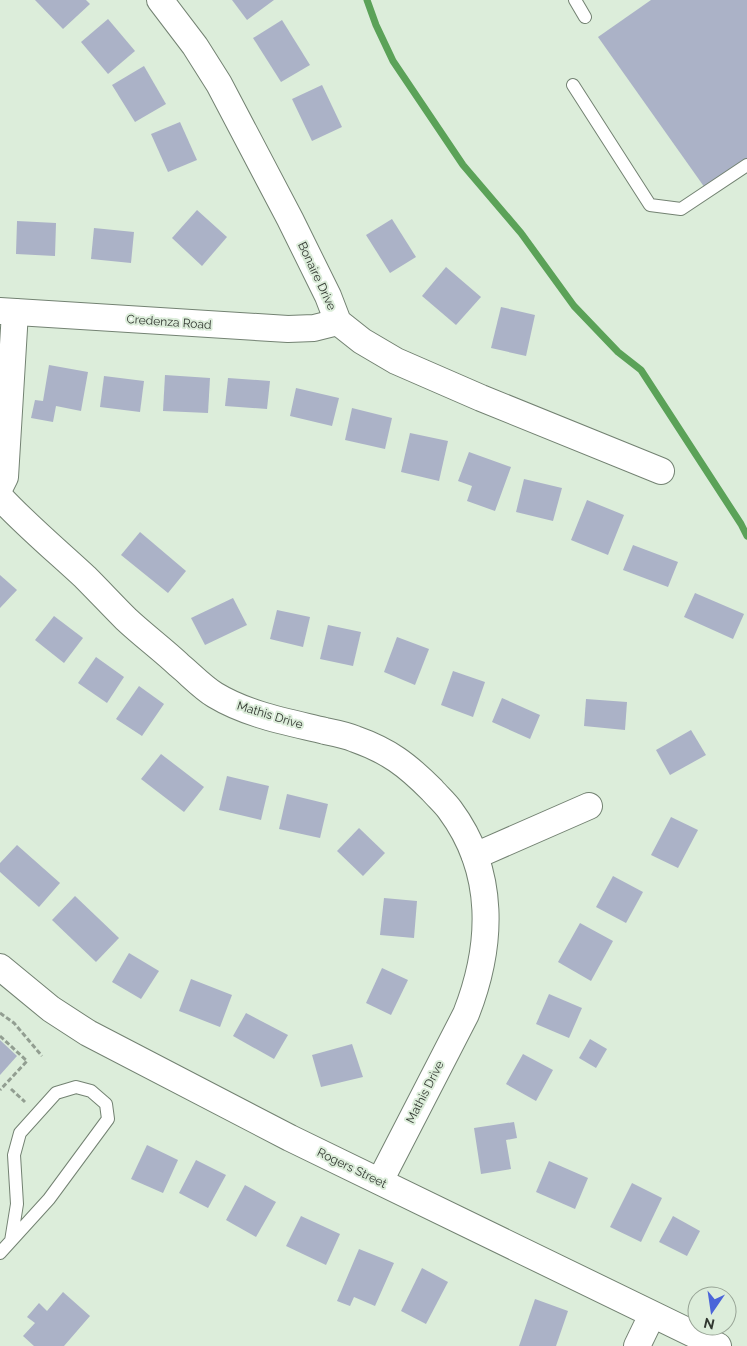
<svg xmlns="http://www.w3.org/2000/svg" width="747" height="1346" font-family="Raleway,sans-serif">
  <rect width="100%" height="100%" fill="#dcedda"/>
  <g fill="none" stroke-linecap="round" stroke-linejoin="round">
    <polyline stroke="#5ba258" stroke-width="7" points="367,0 376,25 393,61 463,165 521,233 574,306 618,352 641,370 741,524 747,536"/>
  </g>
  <g fill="#abb2c7">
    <polygon points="35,0 86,0 90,4 63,29"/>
    <polygon points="232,0 274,0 247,20"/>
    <polygon points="651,0 747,0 747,159 705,188 598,37"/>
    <polygon points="108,19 135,51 108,74 81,42"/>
    <polygon points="282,20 310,65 281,82 253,38"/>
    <polygon points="144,66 166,104 135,122 112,85"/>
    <polygon points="322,85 342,127 312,141 292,99"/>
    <polygon points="180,122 197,160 168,172 151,134"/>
    <polygon points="197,210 227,237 202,266 172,238"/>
    <polygon points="392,219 416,257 390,273 366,235"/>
    <polygon points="17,221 56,223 55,256 16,254"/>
    <polygon points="94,228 134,232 131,263 91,259"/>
    <polygon points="446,267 481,297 456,325 422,296"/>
    <polygon points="501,307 535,315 526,356 491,348"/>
    <polygon points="49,365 88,372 81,411 56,406 53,422 31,418 35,400 43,401"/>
    <polygon points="165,375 210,378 208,413 163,411"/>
    <polygon points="104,376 144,381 140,412 100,407"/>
    <polygon points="228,378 270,381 267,409 225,406"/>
    <polygon points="296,388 339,398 332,426 290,416"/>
    <polygon points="352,408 392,418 385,449 345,440"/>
    <polygon points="410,433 448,441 439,481 401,472"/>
    <polygon points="469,452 511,467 495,511 467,501 472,486 458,481"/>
    <polygon points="524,479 562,488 553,521 516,512"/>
    <polygon points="587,500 624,515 608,555 571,540"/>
    <polygon points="140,532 186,571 168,593 121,555"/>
    <polygon points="633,545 678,562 668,587 623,570"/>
    <polygon points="0,575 17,590 0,608"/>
    <polygon points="695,593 744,614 733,639 684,617"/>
    <polygon points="233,598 247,625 205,645 191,618"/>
    <polygon points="277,610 310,617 303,647 270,639"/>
    <polygon points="54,616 83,638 64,663 35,640"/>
    <polygon points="328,625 361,632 353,666 320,659"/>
    <polygon points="397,637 429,649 415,685 384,672"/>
    <polygon points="96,657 124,677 107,703 78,683"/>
    <polygon points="453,671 485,682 473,717 441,705"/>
    <polygon points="139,686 164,704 142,736 116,719"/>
    <polygon points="502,698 540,715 530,739 492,722"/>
    <polygon points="586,699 627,702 625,730 584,726"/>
    <polygon points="691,730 706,755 670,775 656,750"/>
    <polygon points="161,754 204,787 184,812 141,779"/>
    <polygon points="227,776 269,786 261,820 219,810"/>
    <polygon points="287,794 328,804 320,838 279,829"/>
    <polygon points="671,817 698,830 678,868 651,855"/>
    <polygon points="359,828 385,853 363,876 337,851"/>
    <polygon points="17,845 60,883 39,907 0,872 0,863"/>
    <polygon points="613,876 643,892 626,923 596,907"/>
    <polygon points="75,896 119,938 96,962 52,920"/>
    <polygon points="384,898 417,901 414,938 380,935"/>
    <polygon points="580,923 613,941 591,981 558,962"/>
    <polygon points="129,953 159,971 141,999 112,982"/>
    <polygon points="382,968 408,980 391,1015 366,1003"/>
    <polygon points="191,979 232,995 220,1027 179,1011"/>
    <polygon points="549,994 582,1008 569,1038 536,1024"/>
    <polygon points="246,1013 288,1035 274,1059 233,1036"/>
    <polygon points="590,1039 607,1049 596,1068 579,1058"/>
    <polygon points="0,1040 17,1056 0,1075"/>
    <polygon points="352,1044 363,1077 321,1087 312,1055"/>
    <polygon points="523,1054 553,1070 536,1101 506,1084"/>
    <polygon points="514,1122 517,1138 506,1140 511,1169 481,1174 474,1128"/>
    <polygon points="147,1145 178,1160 163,1193 131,1179"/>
    <polygon points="196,1160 226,1175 208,1208 179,1193"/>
    <polygon points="549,1161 588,1178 575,1209 536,1192"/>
    <polygon points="632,1183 662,1198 641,1242 610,1227"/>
    <polygon points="245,1185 276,1202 256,1237 226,1220"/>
    <polygon points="301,1216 340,1234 326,1265 286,1246"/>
    <polygon points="673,1216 700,1231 687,1256 659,1242"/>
    <polygon points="359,1249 394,1263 375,1306 354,1297 350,1306 337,1301"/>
    <polygon points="422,1268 448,1282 426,1324 401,1311"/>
    <polygon points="63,1292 90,1316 64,1346 34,1346 23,1336 35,1323 27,1317 39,1303 47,1311"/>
    <polygon points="535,1299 568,1311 556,1346 519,1346"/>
  </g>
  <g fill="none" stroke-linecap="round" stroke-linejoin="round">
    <defs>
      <g id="service">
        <polyline points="575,0 585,17"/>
        <polyline points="573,85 650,205 681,209 747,165"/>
        <polyline points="0,1253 49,1199 108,1119 106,1104 91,1091 76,1087 56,1093 20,1133 14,1155 17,1204 11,1241"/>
      </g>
      <g id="minor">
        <polyline points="160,0 195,46 219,84 290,219 328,296 338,322 362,341 396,361 481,398 661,471"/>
        <polyline points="0,311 288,329 314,328 338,322"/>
        <polyline points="0,487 5,477 15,312"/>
        <path d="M 0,497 C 27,526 57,551 85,577 C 99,591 112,605 126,619 C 143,635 162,649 179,665 C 190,674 202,687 215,695 C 248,715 288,722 325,731 C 335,733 346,735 355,739 C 389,751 407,765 432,790 C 438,797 445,803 450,810 C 496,872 493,945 466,1014 L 380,1181"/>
        <polyline points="475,856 589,806"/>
        <polyline points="0,967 51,1009 88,1033 290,1138 718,1346"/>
        <polyline points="637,1346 652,1315"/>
      </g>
    </defs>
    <use href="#service" stroke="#738272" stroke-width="14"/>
    <use href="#minor" stroke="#738272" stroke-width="28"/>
    <g stroke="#929e91" stroke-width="3" stroke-dasharray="5 2.5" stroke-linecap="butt">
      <polyline points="0,1013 14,1023 42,1056"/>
      <polyline points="0,1036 27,1061 0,1090"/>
      <polyline points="11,1089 25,1102"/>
    </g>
    <use href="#service" stroke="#fff" stroke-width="12"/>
    <use href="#minor" stroke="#fff" stroke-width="26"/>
  </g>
  <g text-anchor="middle" stroke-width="4" stroke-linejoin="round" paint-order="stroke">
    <g font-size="12" fill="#313730" stroke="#dcedda">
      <text transform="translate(317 276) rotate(65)" y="4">Bonaire Drive</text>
      <text transform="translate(169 322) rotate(4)" y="4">Credenza Road</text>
      <text transform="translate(270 715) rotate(17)" y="4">Mathis Drive</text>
      <text transform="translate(425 1092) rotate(-63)" y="4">Mathis Drive</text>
      <text transform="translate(352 1168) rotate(26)" y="4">Rogers Street</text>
    </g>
  </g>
  <g transform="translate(712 1311) rotate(193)"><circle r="24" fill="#dcedda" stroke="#98a496"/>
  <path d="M0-4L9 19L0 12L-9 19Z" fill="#4b65d9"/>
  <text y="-8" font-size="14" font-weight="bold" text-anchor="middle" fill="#313730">N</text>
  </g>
</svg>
